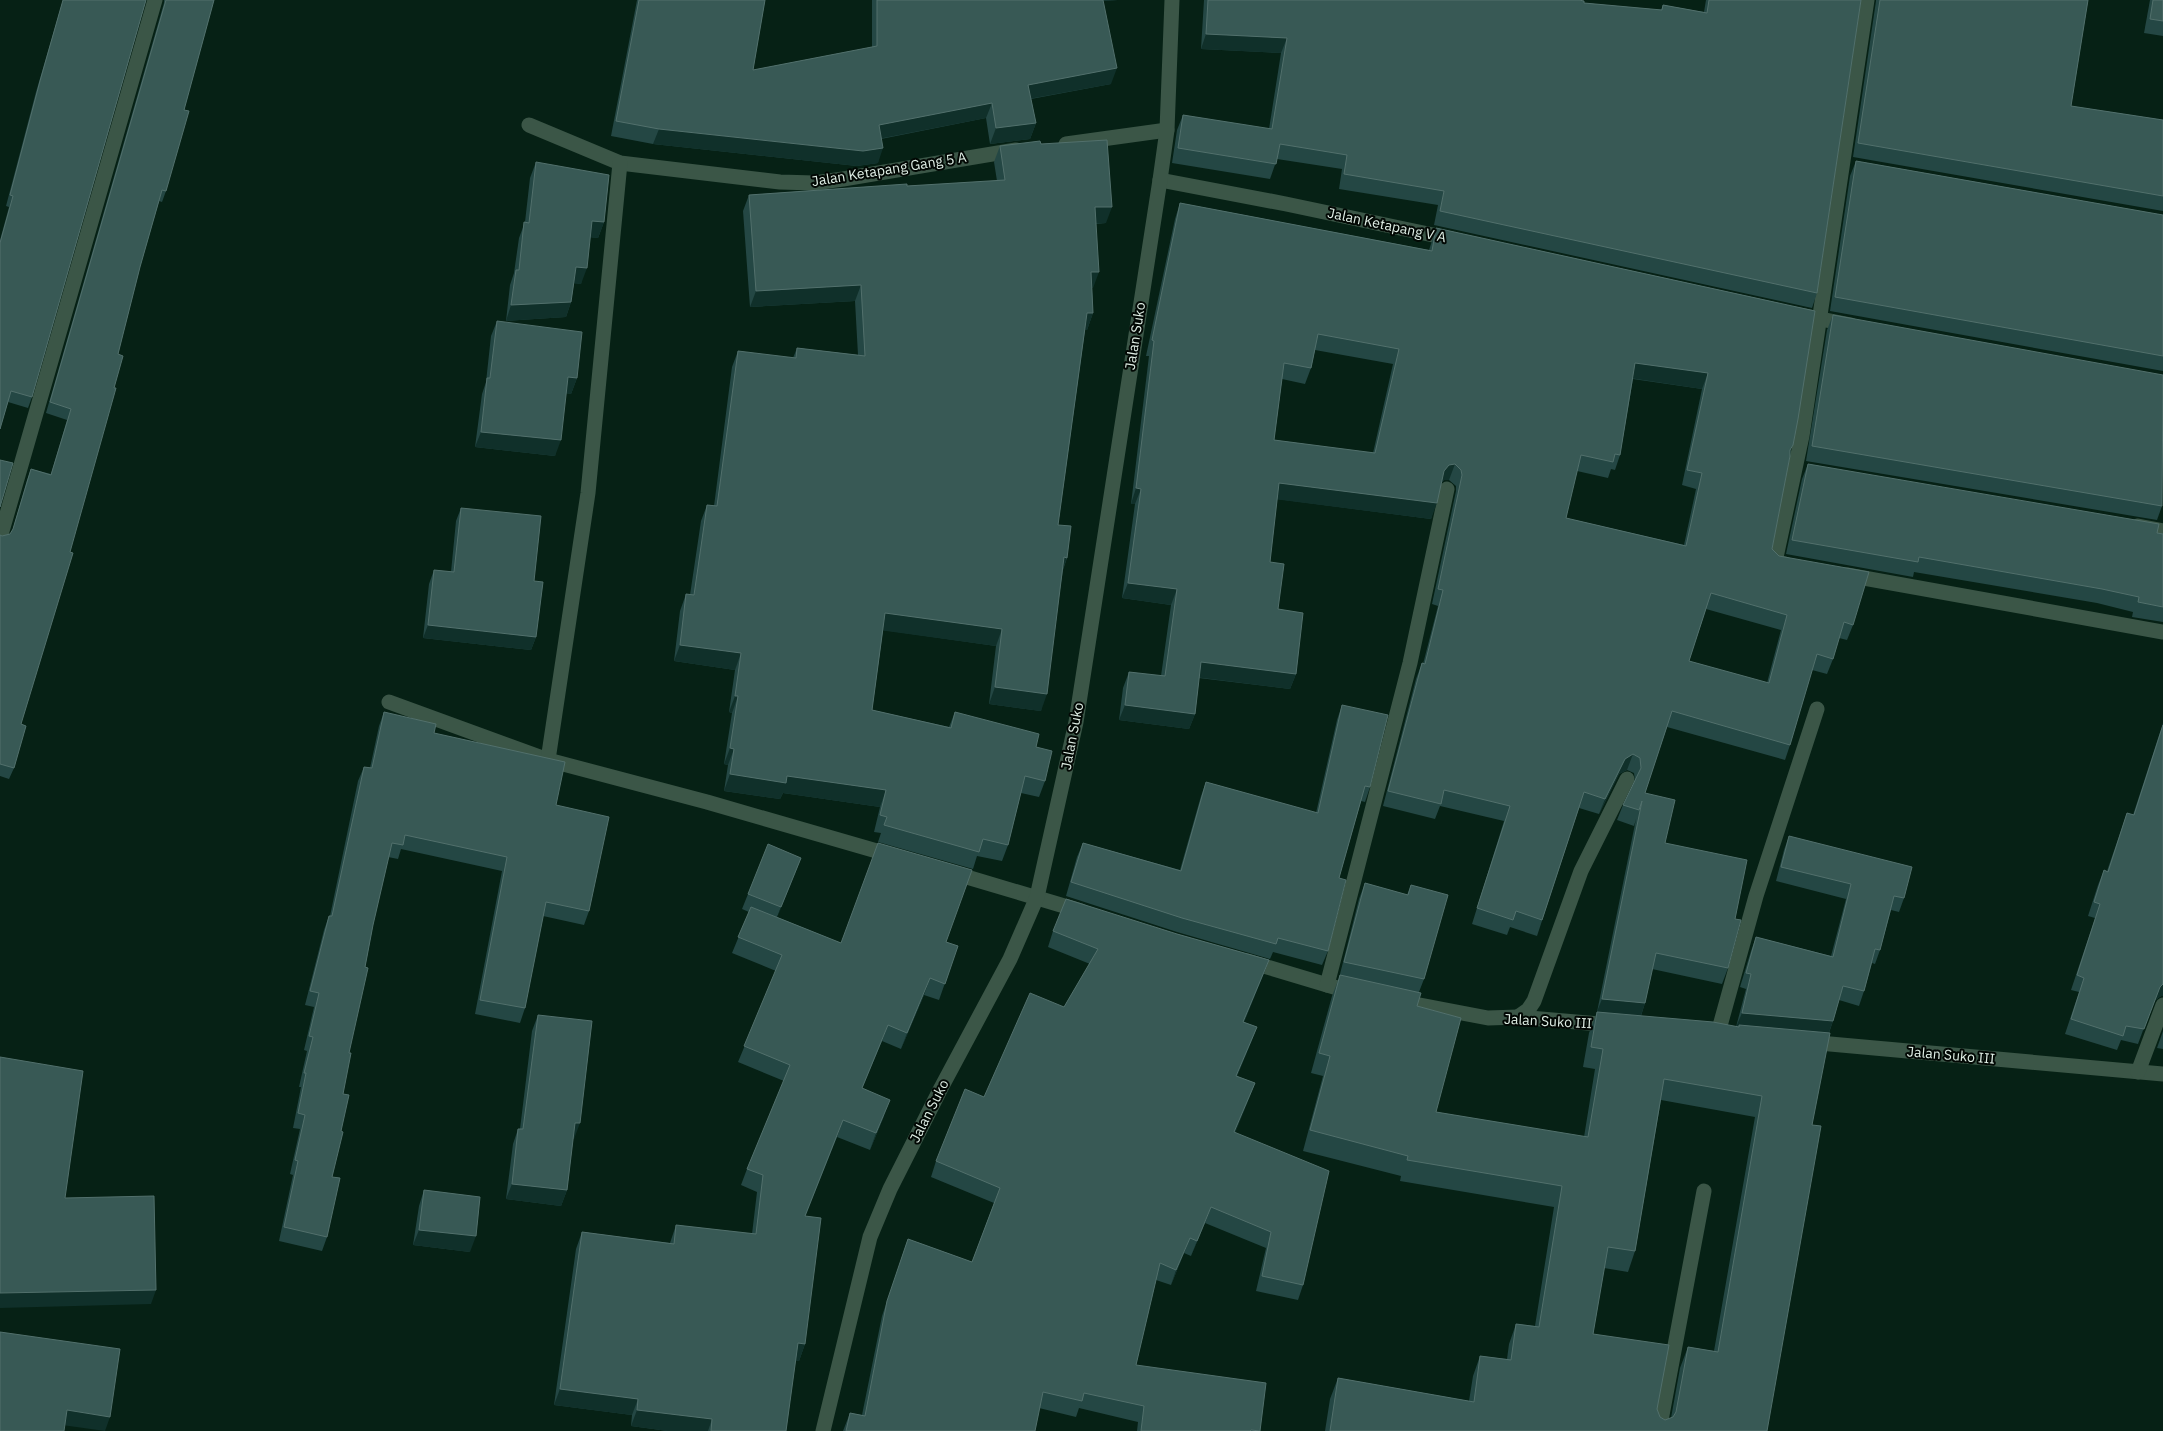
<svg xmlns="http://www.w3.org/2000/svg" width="2163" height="1431" font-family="'IBM Plex Sans',sans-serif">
  <rect width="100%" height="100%" fill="#062115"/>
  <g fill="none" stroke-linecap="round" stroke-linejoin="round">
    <g stroke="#3b5647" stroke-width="15">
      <polyline points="529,125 620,163 780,182 814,183 843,179 1016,150"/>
      <polyline points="1066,144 1167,130"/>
      <polyline points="1160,180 1286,204 1452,239"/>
      <polyline points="1795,314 1851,325"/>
      <polyline points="2138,526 2163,531"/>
      <polyline points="0,538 155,0"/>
      <polyline points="1785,564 1775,562 1802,436 1867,0"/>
      <polyline points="1847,575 2163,632"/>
      <polyline points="389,702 548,760 707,802 894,856"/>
      <polyline points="548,760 588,493 620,163"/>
      <polyline points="950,872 1081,911"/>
      <polyline points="1247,961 1354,993"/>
      <polyline points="1327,985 1410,663 1447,489"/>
      <polyline points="1399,1001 1488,1018 1518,1017 1611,1025"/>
      <polyline points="1518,1017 1528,1010 1534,1001 1581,871 1627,779"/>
      <polyline points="1718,1033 1756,896 1817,709"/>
      <polyline points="1808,1042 2163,1074"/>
      <polyline points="2138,1072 2163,1005"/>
      <polyline points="823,1431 870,1237 890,1189 941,1088 1010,959 1037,897 1076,722 1160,180 1167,130 1172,0"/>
      <polyline points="1659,1431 1704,1191"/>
    </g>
  </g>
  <g fill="#244744" fill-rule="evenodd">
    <polygon points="63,0 146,0 32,397 28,408 8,402 0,429 0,240 9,207 6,206 36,92"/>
    <polygon points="164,0 214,0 184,110 166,191 162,202 159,201 140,267 118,354 114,388 21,724 14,768 9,779 0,776 0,535 2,536 10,534 12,532 27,480 31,469 51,474 67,420 46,413 164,3"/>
    <polygon points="637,0 765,0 753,70 872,47 872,0 1118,0 1103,1 1111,84 1031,99 1036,123 1030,139 990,144 986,118 881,139 878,163 857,166 653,144 611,136"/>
    <polygon points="1204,0 1579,0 1584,3 1661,10 1663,5 1704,12 1706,0 1861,0 1817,293 1812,308 1434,225 1438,205 1339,189 1342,169 1277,159 1270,179 1172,163 1177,130 1183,115 1269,129 1281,53 1201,49"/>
    <polygon points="1876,0 2088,0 2071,106 2163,120 2163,211 1853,157 1876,1"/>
    <polygon points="2150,0 2163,0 2163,36 2144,33"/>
    <polygon points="1041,144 1106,223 1096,224 1093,288 1092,288 1093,313 1087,330 1085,330 1058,525 1067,558 1063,570 1041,711 989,704 996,646 883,630 872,710 949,727 955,712 1036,747 1045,781 1039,797 1021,793 1008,845 1002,861 977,856 973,869 878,842 881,833 874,832 880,807 783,793 780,799 724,791 728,765 724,764 732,713 729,712 735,670 674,661 680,611 686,594 690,595 701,521 707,505 714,506 732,367 738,351 793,358 797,348 858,355 855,301 750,307 743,211 749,195 997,181 994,162 1000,146"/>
    <polygon points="1856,161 2163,215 2163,371 1830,311 1850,176"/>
    <polygon points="536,162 604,222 598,238 590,237 581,284 574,283 571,302 566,317 506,321 510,285 514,273 519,238 525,222 530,178"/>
    <path d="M 1180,203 L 1429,250 L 1431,244 L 1436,228 L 1815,311 L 1790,453 L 1772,549 L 1853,625 L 1847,640 L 1839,638 L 1833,659 L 1827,674 L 1812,670 L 1790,745 L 1785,760 L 1667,727 L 1645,793 L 1665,843 L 1735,919 L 1728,968 L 1722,984 L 1652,969 L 1645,1003 L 1641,1016 L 1736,1027 L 1746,989 L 1740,987 L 1751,951 L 1756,937 L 1831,956 L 1846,899 L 1776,881 L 1784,850 L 1789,836 L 1904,898 L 1899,912 L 1891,910 L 1880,950 L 1875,964 L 1872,963 L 1864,991 L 1859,1006 L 1839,1000 L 1833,1021 L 1829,1033 L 1812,1125 L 1767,1431 L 1325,1431 L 1330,1399 L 1338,1378 L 1469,1401 L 1473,1376 L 1480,1356 L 1507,1359 L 1509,1344 L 1516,1324 L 1535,1326 L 1554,1207 L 1400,1181 L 1401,1176 L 1303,1151 L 1323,1076 L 1311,1073 L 1332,996 L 1339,978 L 1359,899 L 1365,883 L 1407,895 L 1411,885 L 1424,979 L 1419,992 L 1417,1006 L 1436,1112 L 1584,1137 L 1595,1069 L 1583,1067 L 1589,1033 L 1597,1012 L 1636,819 L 1634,826 L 1617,820 L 1623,805 L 1635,780 L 1634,773 L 1627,770 L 1619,774 L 1599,814 L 1579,808 L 1537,936 L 1510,927 L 1507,935 L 1472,924 L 1504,821 L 1440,806 L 1435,819 L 1383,806 L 1416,679 L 1422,663 L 1423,664 L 1438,606 L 1432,604 L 1456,491 L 1456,486 L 1449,480 L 1444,480 L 1441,483 L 1431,519 L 1277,499 L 1270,562 L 1278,609 L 1296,674 L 1290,689 L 1199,678 L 1195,714 L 1189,729 L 1119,720 L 1123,688 L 1129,672 L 1161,676 L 1171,605 L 1122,598 L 1135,504 L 1131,504 L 1149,356 L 1146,356 L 1175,219 ZM 1315,350 L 1393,364 L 1373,453 L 1274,440 L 1282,379 L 1305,384 L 1311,368 ZM 1633,379 L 1702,389 L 1682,485 L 1696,489 L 1684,545 L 1566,518 L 1577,471 L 1608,478 L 1611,469 L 1615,470 L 1620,455 ZM 1706,609 L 1781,630 L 1767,683 L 1689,661 ZM 1661,1100 L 1755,1117 L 1714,1351 L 1688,1347 L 1680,1368 L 1671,1418 L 1665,1420 L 1660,1417 L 1657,1409 L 1593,1334 L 1604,1268 L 1628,1272 L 1635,1251 Z"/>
    <polygon points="1833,315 2162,506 2157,520 1806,461 1827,330"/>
    <polygon points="497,321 577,378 571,394 566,393 555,456 475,447 482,394 486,382 491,336"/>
    <polygon points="1808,464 2163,534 2163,622 2132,617 2133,612 2097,603 1914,572 1913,577 1786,554 1802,479"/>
    <polygon points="461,508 534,581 536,637 531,650 423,638 429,584 434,570 451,572 456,521"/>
    <polygon points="1342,705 1370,787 1365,802 1361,801 1339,878 1328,951 1322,965 1273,952 1270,959 1177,932 1066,896 1077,857 1083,843 1180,870 1201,796 1206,782 1316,813 1337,720"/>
    <polygon points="384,712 434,733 556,805 589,911 584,925 543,916 525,1008 520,1023 475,1014 502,871 401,849 398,859 388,857 373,925 349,1053 343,1094 341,1131 332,1177 327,1237 322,1251 279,1241 293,1175 290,1174 300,1129 293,1128 301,1087 299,1087 307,1051 304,1050 314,1007 305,1005 324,930 329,916 330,916 358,781 364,767 370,768 379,726"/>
    <polygon points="2163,723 2163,996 2161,996 2154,1001 2138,1044 2121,1040 2117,1050 2065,1034 2079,992 2071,990 2095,918 2088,916 2098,885 2104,870 2107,871 2127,813 2133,815"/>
    <polygon points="801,858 777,917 841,943 946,942 958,946 939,1000 924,995 901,1049 882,1041 862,1088 884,1116 870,1150 837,1137 805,1216 805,1344 799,1361 795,1360 786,1431 668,1431 631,1426 632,1415 554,1405 576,1249 582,1232 670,1243 676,1225 752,1234 757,1192 741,1185 747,1169 784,1081 738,1062 776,971 732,953 749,912 742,909 748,894"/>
    <polygon points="1053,931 1177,934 1269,960 1244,1022 1257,1027 1237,1076 1255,1083 1235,1132 1303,1285 1298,1300 1256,1291 1266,1248 1205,1223 1191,1256 1184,1253 1171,1285 1156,1280 1136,1365 1260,1431 1137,1431 1138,1422 1079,1408 1076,1417 1039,1408 1035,1431 843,1431 850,1413 862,1415 882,1316 908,1239 972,1262 994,1203 931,1177 936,1161 984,1097 1064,1007 1090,964 1048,947"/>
    <polygon points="538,1015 574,1139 573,1139 567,1190 561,1206 506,1199 513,1144 518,1129 520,1129 532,1031"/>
    <polygon points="2163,1031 2163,1049 2157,1048"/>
    <polygon points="424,1190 470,1252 413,1245 419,1206"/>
  </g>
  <g fill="#10302a">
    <polygon points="1095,0 1118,0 1095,1"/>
    <polygon points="1206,34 1287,38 1281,53 1201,49"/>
    <polygon points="1117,68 1111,84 1023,100 1028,85"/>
    <polygon points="992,103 986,118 873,140 879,125"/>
    <polygon points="1036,123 1030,139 990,144 996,128"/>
    <polygon points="659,129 883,148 878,163 857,166 653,144"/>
    <polygon points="1095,207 1112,207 1106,223 1089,224"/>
    <polygon points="592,221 604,222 598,238 587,237"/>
    <polygon points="576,267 587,268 581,284 570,283"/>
    <polygon points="1091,272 1099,272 1093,288 1085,289"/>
    <polygon points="861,285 855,301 750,307 756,291"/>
    <polygon points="571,302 566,317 506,321 511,305"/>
    <polygon points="1087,313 1093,313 1087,330 1081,330"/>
    <polygon points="1635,363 1708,373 1702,389 1630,378"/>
    <polygon points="568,377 577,378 571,394 563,393"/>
    <polygon points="481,432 561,440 555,456 475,447"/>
    <polygon points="1455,464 1449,480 1444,480 1438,487 1444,471 1449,465"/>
    <polygon points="1279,483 1437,503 1431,519 1274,499"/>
    <polygon points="1136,488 1141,489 1135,504 1131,504"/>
    <polygon points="1064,557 1067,558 1061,574"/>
    <polygon points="1128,583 1177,589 1171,605 1122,598"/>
    <polygon points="885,613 1002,629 996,646 879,630"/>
    <polygon points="428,625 536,637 531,650 423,638"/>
    <polygon points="680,645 741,653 735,670 674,661"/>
    <polygon points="1201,662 1296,674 1290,689 1195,677"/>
    <polygon points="995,687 1047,694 1041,711 989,704"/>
    <polygon points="735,696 738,696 732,713 729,712"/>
    <polygon points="1125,705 1195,714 1189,729 1119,720"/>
    <polygon points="730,748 734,749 728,765 724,764"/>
    <polygon points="1633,754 1627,770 1619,774 1599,814 1605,799 1625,759"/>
    <polygon points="730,774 787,776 886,790 880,807 783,793 780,799 724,791"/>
    <polygon points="801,858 795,874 775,923 781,907"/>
    <polygon points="1269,960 1263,976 1238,1037 1243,1022"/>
    <polygon points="930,978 924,995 901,1049 907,1033"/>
    <polygon points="2163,984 2163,996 2161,996 2154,1001 2138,1044 2160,987"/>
    <polygon points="1602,999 1645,1003 1640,1018 1596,1014"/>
    <polygon points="1742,1013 1833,1021 1828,1035 1736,1027"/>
    <polygon points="888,1025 882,1041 856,1104 862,1088"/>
    <polygon points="1257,1027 1251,1043 1231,1091 1236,1076"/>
    <polygon points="1255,1083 1249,1099 1229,1148 1234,1132"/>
    <polygon points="890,1100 884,1116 870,1150 876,1133"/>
    <polygon points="843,1120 837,1137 799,1233 805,1216"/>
    <polygon points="575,1123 580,1123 574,1139 570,1138"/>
    <polygon points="512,1184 567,1190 561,1206 506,1199"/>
    <polygon points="1211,1207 1205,1223 1191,1256 1197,1241"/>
    <polygon points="419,1230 476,1236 470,1252 413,1245"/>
    <polygon points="1190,1238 1184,1253 1171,1285 1176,1270"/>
    <polygon points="156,1290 151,1304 0,1308 0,1293"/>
    <polygon points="798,1343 805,1344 799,1361 792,1360"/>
    <polygon points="560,1389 638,1399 632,1415 554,1405"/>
    <polygon points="67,1410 110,1417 105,1431 62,1425"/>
    <polygon points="637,1410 712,1419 708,1431 668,1431 631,1426"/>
  </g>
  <g fill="#385955" stroke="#52706c" fill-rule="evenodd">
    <polygon points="63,0 146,0 32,397 11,391 0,429 0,243 13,196 10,195 40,81"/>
    <polygon points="166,0 214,0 184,110 189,111 166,191 162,190 140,267 118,354 123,356 114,388 116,388 70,552 73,553 21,724 26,726 14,768 0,764 0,535 2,536 10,534 13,529 31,469 51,475 71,409 50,402"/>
    <polygon points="639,0 765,0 753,70 877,46 877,0 1103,0 1117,68 1028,85 1036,123 996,128 992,103 879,125 883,148 863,151 659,129 616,121"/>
    <polygon points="1208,0 1579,0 1584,1 1584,3 1662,10 1663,5 1707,13 1709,0 1861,0 1817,293 1440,211 1444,191 1344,174 1347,155 1280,144 1276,164 1178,148 1183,115 1272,129 1287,38 1206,34"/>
    <polygon points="1880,0 2088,0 2071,106 2163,120 2163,196 1858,143"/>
    <polygon points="2153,0 2163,0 2163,21 2150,19"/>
    <polygon points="1107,140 1112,207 1095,207 1099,272 1091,272 1093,313 1087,313 1058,525 1071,526 1067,558 1064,557 1047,694 995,687 1002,629 885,613 872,710 951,728 955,712 1039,734 1036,747 1052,751 1045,781 1025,776 1008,845 983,839 979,852 884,825 887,817 880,815 886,790 787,776 786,783 730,774 734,749 730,748 738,696 735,696 741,653 680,645 686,594 694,595 707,505 717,506 738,351 796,358 797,348 865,356 861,285 756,291 749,195 907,184 907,186 1005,180 1000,146 1040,141 1041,144"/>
    <polygon points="1856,161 2163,215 2163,356 1835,297"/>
    <polygon points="536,162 609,175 604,222 592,221 587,268 576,267 571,302 511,305 516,270 519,270 524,222 529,223"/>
    <path d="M 1180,203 L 1432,251 L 1436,228 L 1815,311 L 1798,419 L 1793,445 L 1790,450 L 1790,456 L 1772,549 L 1779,556 L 1869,572 L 1853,625 L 1844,622 L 1833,659 L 1817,654 L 1790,745 L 1672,711 L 1645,793 L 1675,800 L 1665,843 L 1747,860 L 1735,919 L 1741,920 L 1728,968 L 1656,953 L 1645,1003 L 1602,999 L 1642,801 L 1639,810 L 1623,805 L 1641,768 L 1640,758 L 1633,754 L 1625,759 L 1605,799 L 1584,792 L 1542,920 L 1516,911 L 1513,920 L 1477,908 L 1510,806 L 1444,790 L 1441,804 L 1388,791 L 1422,663 L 1425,664 L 1443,590 L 1438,589 L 1462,475 L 1461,470 L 1455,464 L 1449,465 L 1444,471 L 1437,503 L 1279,483 L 1270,562 L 1284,564 L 1278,609 L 1303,613 L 1296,674 L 1201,662 L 1195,714 L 1125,705 L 1129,672 L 1165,676 L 1177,589 L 1128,583 L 1141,489 L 1136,488 L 1154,341 L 1152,340 ZM 1318,334 L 1399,349 L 1375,453 L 1274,440 L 1284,363 L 1311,368 ZM 1635,363 L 1708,373 L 1687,470 L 1702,473 L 1686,546 L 1566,518 L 1581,455 L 1613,462 L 1615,454 L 1620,455 ZM 1711,593 L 1787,615 L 1769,683 L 1689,661 Z"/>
    <polygon points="1833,315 2163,375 2162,506 1812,446"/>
    <polygon points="497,321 582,332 577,378 568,377 561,440 481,432 487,378 490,378"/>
    <polygon points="0,460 13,463 0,507"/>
    <polygon points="1808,464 2159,524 2157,533 2163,534 2163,607 2138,602 2139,597 2102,589 1919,557 1918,562 1792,540"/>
    <polygon points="461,508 541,516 534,581 543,582 536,637 428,625 434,570 454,572"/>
    <polygon points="1342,705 1388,715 1370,787 1365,786 1339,878 1346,880 1328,951 1278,938 1276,944 1182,918 1071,882 1083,843 1181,871 1206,782 1318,813"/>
    <polygon points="384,712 436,724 434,733 565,762 556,805 609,817 589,911 546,902 525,1008 480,1000 507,857 405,835 403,845 392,843 373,925 365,967 368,968 349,1053 351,1053 343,1094 349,1095 341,1131 343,1132 332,1177 340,1178 327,1237 284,1227 298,1161 295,1160 305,1115 298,1113 306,1073 304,1073 313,1037 309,1036 319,993 310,991 329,916 332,916 364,767 372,768"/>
    <polygon points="2163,725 2163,984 2160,987 2144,1029 2126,1026 2123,1036 2071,1019 2084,978 2077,975 2100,904 2094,902 2104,870 2108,872 2127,813 2134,815"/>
    <polygon points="1789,836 1912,867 1904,898 1894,896 1880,950 1875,949 1864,991 1843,986 1833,1021 1742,1013 1751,974 1746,973 1756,937 1833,957 1851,884 1781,867"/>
    <polygon points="878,843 972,870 946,942 958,946 945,984 930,978 907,1033 888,1025 862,1088 890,1100 876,1133 843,1120 805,1216 821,1218 805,1344 798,1343 786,1431 711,1431 712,1419 637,1410 638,1399 560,1389 582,1232 674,1244 676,1225 756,1234 763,1175 747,1169 790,1065 744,1046 782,955 738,937 751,907 841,943"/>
    <polygon points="768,844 801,858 781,907 748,894"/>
    <polygon points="1365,883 1408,895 1411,885 1448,895 1424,979 1344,962"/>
    <polygon points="1066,899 1177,934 1269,960 1243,1022 1257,1027 1236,1076 1255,1083 1234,1132 1329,1171 1303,1285 1262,1276 1271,1232 1211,1207 1197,1241 1190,1238 1176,1270 1160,1263 1136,1365 1266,1383 1260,1431 1251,1430 1250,1431 1141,1431 1144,1406 1084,1393 1082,1401 1043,1392 1035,1431 846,1431 850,1413 865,1416 887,1301 908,1239 972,1262 1000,1188 936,1161 965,1089 984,1097 1030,993 1064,1007 1098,949 1053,931"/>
    <path d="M 1340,975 L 1421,993 L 1417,1006 L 1461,1018 L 1436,1112 L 1588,1137 L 1603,1049 L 1591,1047 L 1597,1012 L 1713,1022 L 1739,1027 L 1739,1025 L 1830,1033 L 1812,1125 L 1821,1126 L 1767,1431 L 1330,1431 L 1338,1378 L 1474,1402 L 1480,1356 L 1511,1360 L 1516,1324 L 1539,1327 L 1562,1186 L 1407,1160 L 1408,1156 L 1310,1130 L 1330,1056 L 1319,1053 ZM 1664,1079 L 1762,1096 L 1718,1352 L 1688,1347 L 1676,1412 L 1673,1417 L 1665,1420 L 1660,1417 L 1657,1409 L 1669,1345 L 1593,1334 L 1608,1247 L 1635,1251 Z"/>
    <polygon points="538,1015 592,1021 580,1123 575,1123 567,1190 512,1184 518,1129 523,1129"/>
    <polygon points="0,1057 83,1071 65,1198 154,1196 156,1290 0,1293"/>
    <polygon points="424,1190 480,1197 476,1236 419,1230"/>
    <polygon points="0,1332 120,1349 110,1417 67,1410 64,1431 0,1431"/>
  </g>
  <g text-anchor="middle" stroke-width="4" stroke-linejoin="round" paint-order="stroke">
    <g font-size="14" fill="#dfeee5" stroke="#020804">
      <text transform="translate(889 169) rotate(-9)" y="5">Jalan Ketapang Gang 5 A</text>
      <text transform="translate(1387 225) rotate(12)" y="5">Jalan Ketapang V A</text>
      <text transform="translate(1135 336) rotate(-81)" y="5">Jalan Suko</text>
      <text transform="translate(1072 736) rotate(-79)" y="5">Jalan Suko</text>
      <text transform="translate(1548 1021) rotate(3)" y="5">Jalan Suko III</text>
      <text transform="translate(1951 1055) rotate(5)" y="5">Jalan Suko III</text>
      <text transform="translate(929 1111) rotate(-63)" y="5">Jalan Suko</text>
    </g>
  </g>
</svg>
